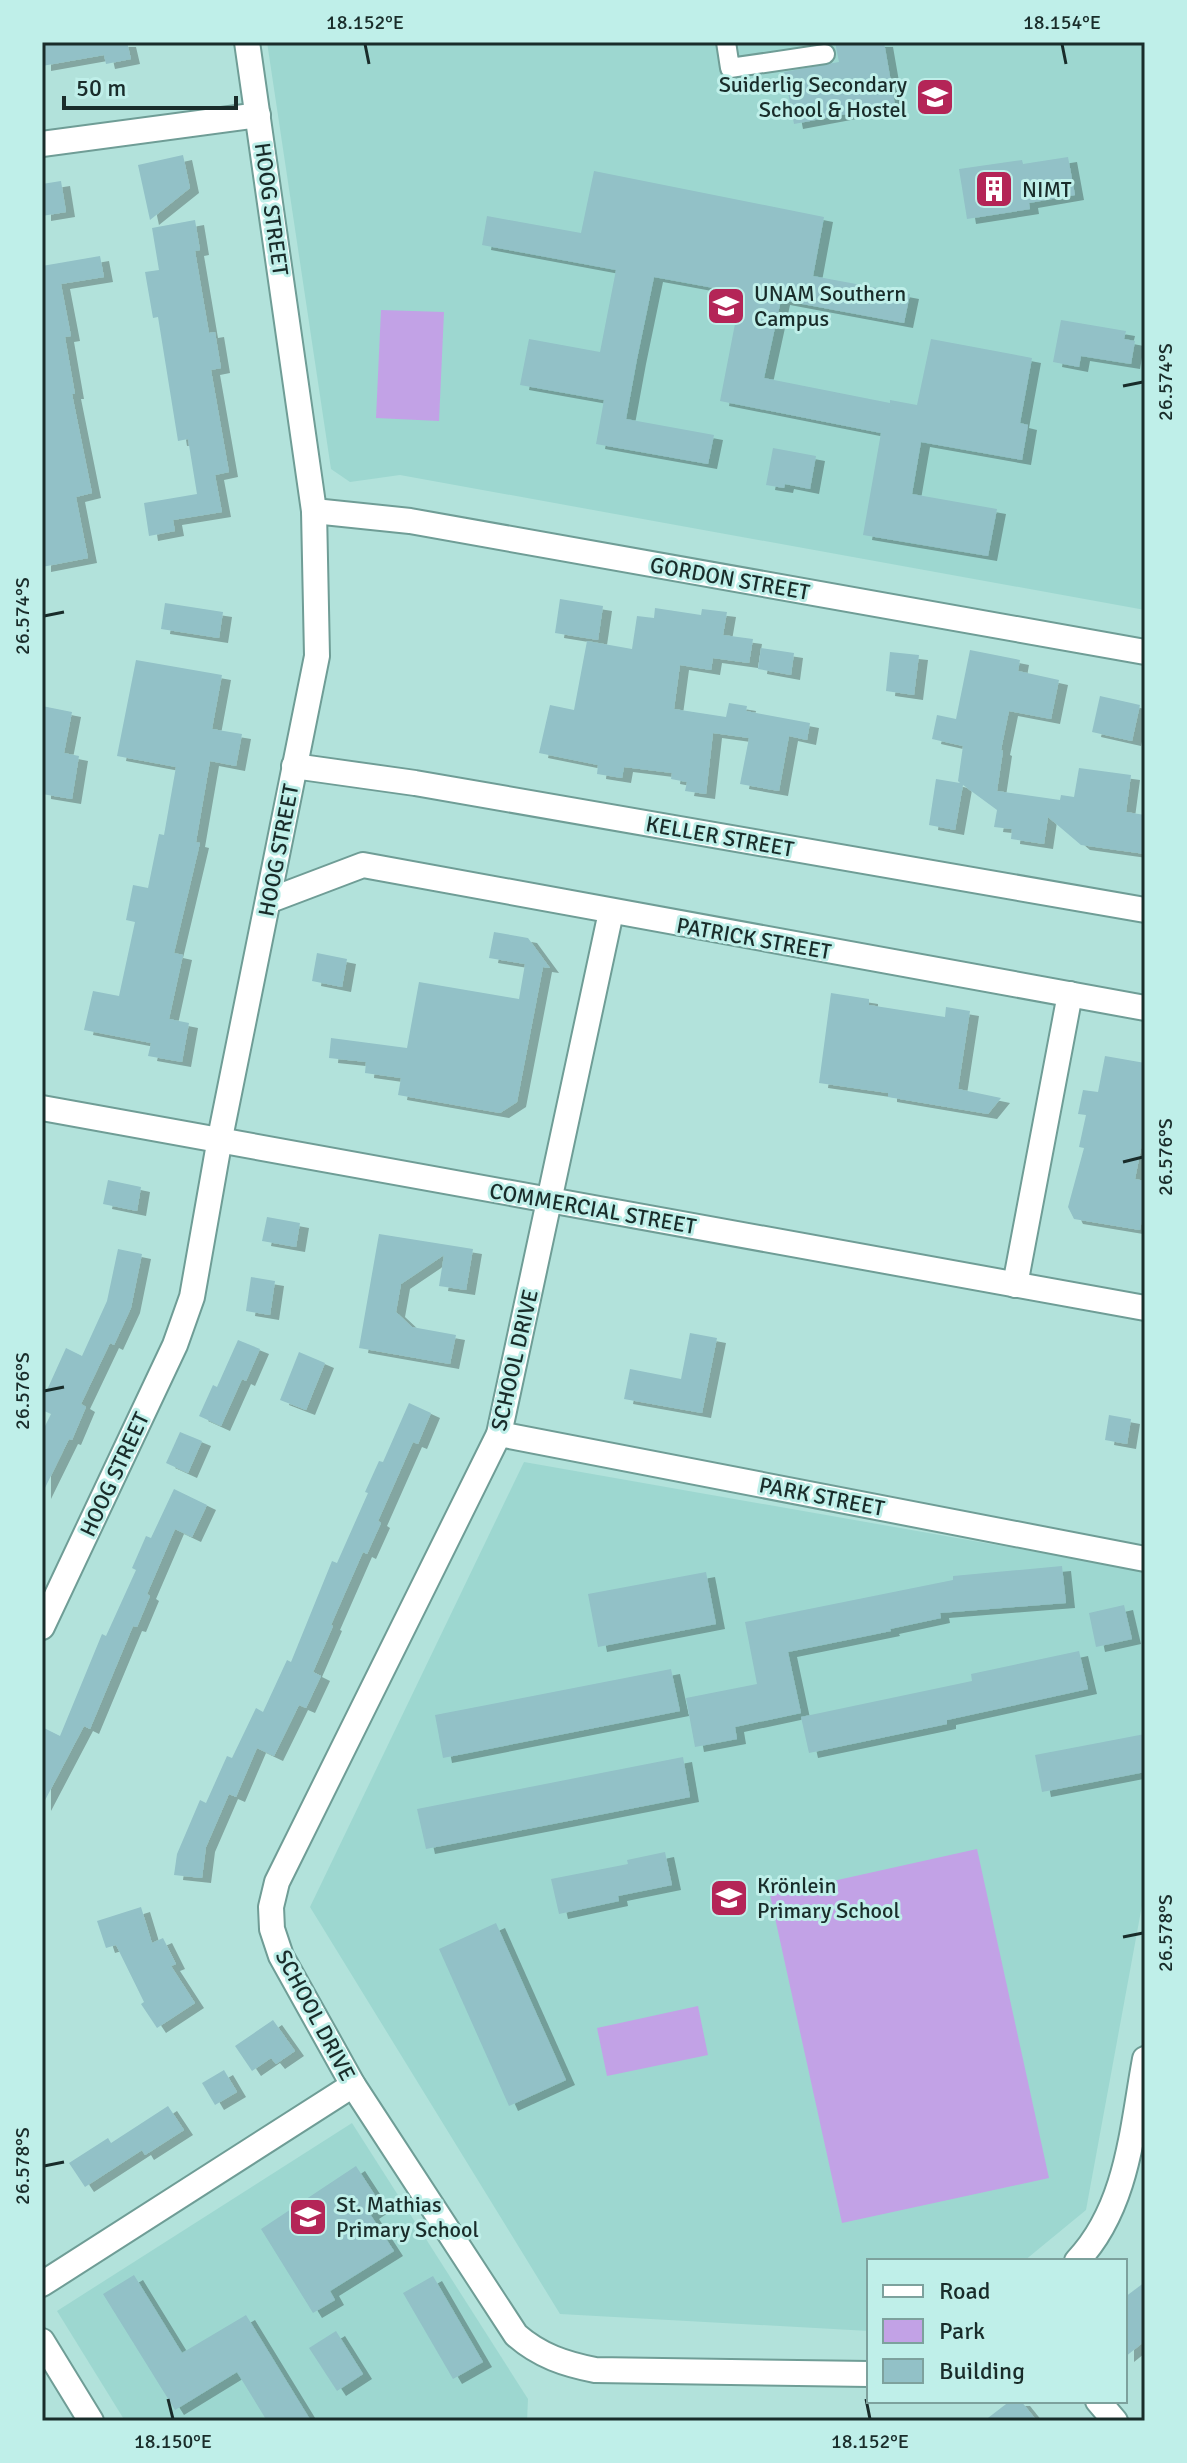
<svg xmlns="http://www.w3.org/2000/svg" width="1187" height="2463" font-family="Signika,sans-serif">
  <defs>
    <filter id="shadow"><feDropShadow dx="9" dy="5" stdDeviation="0" flood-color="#0004"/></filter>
  </defs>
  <rect width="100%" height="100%" fill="#b2e2db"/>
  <g fill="#9dd7d0">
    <polygon points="267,42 1145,42 1145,610 400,475 350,482 331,469"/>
    <polygon points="524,1462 1145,1571 1145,1889 1086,2210 1024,2261 869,2261 869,2331 560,2314 310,1907"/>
    <polygon points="352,2123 528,2399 527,2421 125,2421 57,2311"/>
  </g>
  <g fill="#c2a2e6">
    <polygon points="381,310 444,312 439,421 376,418"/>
    <polygon points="977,1849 1049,2178 842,2223 770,1895"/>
    <polygon points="698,2006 708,2055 607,2076 597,2028"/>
  </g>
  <g fill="#92c1c7" filter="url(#shadow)">
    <polygon points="42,42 127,42 131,59 106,64 104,55 42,66"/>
    <polygon points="835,42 884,42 895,105 794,124 784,72 839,62"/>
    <polygon points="183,155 190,188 150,220 138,165"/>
    <polygon points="1068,157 1075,195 1029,203 1030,209 967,219 959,169 1022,160 1023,164"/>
    <polygon points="594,171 824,217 813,276 910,294 904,323 781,300 764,378 890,403 890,400 917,405 931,339 1032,358 1020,423 1028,425 1022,460 921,442 912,494 997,509 988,556 863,535 881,433 720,401 741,293 654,277 637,359 626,419 714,435 708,464 596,444 604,400 520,385 529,339 600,352 616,270 482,245 487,216 581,233"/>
    <polygon points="61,181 66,212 42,216 42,184"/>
    <polygon points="195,220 200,250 195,251 209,333 215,332 221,368 211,370 229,472 215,475 222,512 173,520 175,531 149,536 144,503 197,494 188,439 178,441 158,317 153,318 145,272 159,270 152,228"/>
    <polygon points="100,256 104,277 61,284 71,336 65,337 75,394 72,394 92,493 76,497 88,558 42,567 42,266"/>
    <polygon points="1061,320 1126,331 1124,339 1135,341 1131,364 1081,356 1079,367 1053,362"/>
    <polygon points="773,448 816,456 810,489 785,484 784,488 766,485"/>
    <polygon points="560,599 603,606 598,640 555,633"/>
    <polygon points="165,603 223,612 219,638 161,629"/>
    <polygon points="655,608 701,615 702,609 727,612 723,635 753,639 749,663 713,658 711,670 680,665 674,709 726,717 729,703 747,706 746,711 810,723 807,740 789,736 779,791 740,784 749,738 713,733 706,794 685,791 687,782 671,779 672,773 624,767 622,778 597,774 598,765 539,753 550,705 574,710 587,641 632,649 637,616 654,618"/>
    <polygon points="761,648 794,653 791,675 758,669"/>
    <polygon points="970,650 1020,660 1018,671 1059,680 1051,719 1009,711 1001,750 1003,751 997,791 1060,800 1061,795 1074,797 1079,768 1131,775 1126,812 1145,815 1145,854 1081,845 1048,817 1044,844 1011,839 1012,829 994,827 997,810 963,785 955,830 929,825 936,779 960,783 958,781 963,746 932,739 937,715 956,719"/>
    <polygon points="890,652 919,655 914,695 886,691"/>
    <polygon points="136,660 222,675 212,729 242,734 236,766 210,761 196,842 200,843 174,953 183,955 169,1019 189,1023 182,1062 148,1056 151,1043 84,1030 93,991 119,996 135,922 126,920 133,885 148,888 159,834 164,835 176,767 117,756"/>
    <polygon points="1100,696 1140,705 1132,741 1092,732"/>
    <polygon points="42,706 72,712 64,753 79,756 72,799 42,794"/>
    <polygon points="494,932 528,938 550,968 543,967 517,1102 500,1113 398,1095 401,1078 365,1073 366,1062 329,1058 331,1038 407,1048 419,982 519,999 525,964 489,958"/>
    <polygon points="317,953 347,959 342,987 312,981"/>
    <polygon points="831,993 869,999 869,1005 945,1017 946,1007 970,1011 958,1089 1001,1098 988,1114 888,1097 888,1093 819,1083"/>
    <polygon points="1105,1056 1145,1063 1145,1129 1135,1179 1145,1181 1145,1205 1140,1230 1074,1219 1068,1207 1084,1148 1079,1147 1086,1115 1078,1114 1083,1090 1098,1092"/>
    <polygon points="108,1180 141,1187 137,1211 103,1204"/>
    <polygon points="267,1217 300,1223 296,1247 262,1241"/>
    <polygon points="379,1234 473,1249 466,1290 439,1286 444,1255 401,1284 396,1312 412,1327 456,1335 450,1364 359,1348"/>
    <polygon points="118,1249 142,1254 131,1308 114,1345 110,1343 81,1404 86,1407 72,1440 69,1439 42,1494 42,1432 51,1414 42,1410 42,1388 47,1390 66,1348 82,1356 107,1301"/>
    <polygon points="251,1277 275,1281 270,1315 246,1311"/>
    <polygon points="690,1333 717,1338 702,1413 624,1399 630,1369 681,1379"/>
    <polygon points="238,1340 260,1349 246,1381 242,1379 221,1426 199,1416 213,1385 217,1387"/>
    <polygon points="299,1352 325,1363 306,1410 280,1400"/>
    <polygon points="409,1403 431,1413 418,1444 413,1442 378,1521 381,1523 367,1554 363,1552 331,1625 333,1626 313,1672 321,1676 306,1708 299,1705 274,1756 257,1748 236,1797 229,1794 206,1847 202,1878 174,1875 177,1854 200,1800 206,1803 227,1756 232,1758 256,1708 263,1712 287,1660 291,1662 332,1561 337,1563 368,1493 365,1492 379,1461 383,1462"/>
    <polygon points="1109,1415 1131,1419 1127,1444 1105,1440"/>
    <polygon points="180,1432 202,1441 188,1473 166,1463"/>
    <polygon points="174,1489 207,1505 192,1537 175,1529 147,1594 150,1596 137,1627 133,1626 90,1729 84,1726 42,1806 42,1727 60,1736 102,1634 106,1636 136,1570 132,1568 146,1536 151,1538"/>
    <polygon points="1062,1566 1066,1603 940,1613 941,1618 890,1629 891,1631 788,1652 801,1713 735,1727 737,1739 695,1747 686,1698 757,1684 745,1622 953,1580 953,1576"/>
    <polygon points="706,1572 716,1624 598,1647 588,1594"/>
    <polygon points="1124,1605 1132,1639 1096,1647 1089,1613"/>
    <polygon points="1079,1651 1088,1689 947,1720 947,1724 809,1753 801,1717 972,1681 971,1674"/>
    <polygon points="671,1669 680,1711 443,1758 435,1715"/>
    <polygon points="1145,1734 1145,1772 1042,1792 1035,1755"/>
    <polygon points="683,1757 690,1797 426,1849 417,1809"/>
    <polygon points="665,1852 672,1885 618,1896 619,1901 559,1914 551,1879 628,1864 627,1860"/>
    <polygon points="141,1907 152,1943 163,1938 176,1964 171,1966 195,2003 157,2028 141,2004 144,2002 116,1945 106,1948 97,1921"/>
    <polygon points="496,1923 566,2080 509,2106 439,1949"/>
    <polygon points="273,2020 295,2051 276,2064 271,2058 252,2071 235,2046"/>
    <polygon points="224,2070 237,2092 215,2105 202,2083"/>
    <polygon points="168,2106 184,2130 145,2155 142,2150 85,2187 69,2163 108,2138 111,2143"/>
    <polygon points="356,2166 382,2206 370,2214 394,2251 330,2291 335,2300 313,2313 261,2229"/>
    <polygon points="134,2275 182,2353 246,2315 311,2421 267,2421 237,2372 175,2410 103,2294"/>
    <polygon points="433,2276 483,2362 453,2379 403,2293"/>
    <polygon points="1145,2282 1145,2341 1125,2357 1125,2297"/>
    <polygon points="336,2331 363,2374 337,2391 309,2348"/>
    <polygon points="1010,2401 1021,2401 1037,2421 984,2421"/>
  </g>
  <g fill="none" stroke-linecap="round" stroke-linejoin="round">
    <defs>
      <polyline id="pedestrian" points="726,42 730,68 825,54"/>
      <g id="minor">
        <polyline points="42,144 258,115"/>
        <polyline points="314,511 410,521 1145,652"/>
        <polyline points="294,766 415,783 1145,910"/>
        <polyline points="268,901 363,865 1145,1008"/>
        <path d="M 611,912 L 499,1434 L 277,1882 L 271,1907 L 272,1929 L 281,1956 L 353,2085 L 516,2335 C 540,2356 565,2364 595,2370 L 869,2374"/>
        <polyline points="42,1108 1145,1308"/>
        <polyline points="1015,1285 1070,994"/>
        <polyline points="499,1434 1145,1559"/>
        <polyline points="42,1627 175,1345 192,1297 220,1138 317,656 314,511 247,42"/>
        <path d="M 1077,2261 C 1128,2207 1132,2129 1145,2059"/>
        <polyline points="42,2284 353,2085"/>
        <polyline points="42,2341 91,2421"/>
        <polyline points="1098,2401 1115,2421"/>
      </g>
    </defs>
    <use href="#pedestrian" stroke="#6f9d96" stroke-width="22"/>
    <use href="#minor" stroke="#6f9d96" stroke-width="28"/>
    <use href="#pedestrian" stroke="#fff" stroke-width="18"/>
    <use href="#minor" stroke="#fff" stroke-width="24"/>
  </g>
  <path fill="none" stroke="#192c2a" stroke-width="3" d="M 365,44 L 369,64M 1062,44 L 1066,64M 1123,386 L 1143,382M 44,616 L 64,612M 1123,1162 L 1143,1157M 44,1391 L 64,1387M 1123,1937 L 1143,1933M 44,2166 L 64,2162M 168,2399 L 173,2419M 866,2399 L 870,2419"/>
  <defs>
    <symbol id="school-square" viewBox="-11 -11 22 22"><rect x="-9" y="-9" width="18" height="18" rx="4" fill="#b42557" stroke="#bfefe9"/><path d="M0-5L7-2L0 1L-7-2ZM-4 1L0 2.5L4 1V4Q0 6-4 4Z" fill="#fff"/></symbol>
    <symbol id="building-square" viewBox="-11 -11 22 22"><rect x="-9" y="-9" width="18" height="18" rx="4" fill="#b42557" stroke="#bfefe9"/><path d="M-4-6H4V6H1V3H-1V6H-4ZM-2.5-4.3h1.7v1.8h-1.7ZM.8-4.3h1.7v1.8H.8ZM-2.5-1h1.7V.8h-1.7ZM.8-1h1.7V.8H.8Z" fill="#fff"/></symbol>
    <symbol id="university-square" viewBox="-11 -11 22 22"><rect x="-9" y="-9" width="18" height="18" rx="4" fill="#b42557" stroke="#bfefe9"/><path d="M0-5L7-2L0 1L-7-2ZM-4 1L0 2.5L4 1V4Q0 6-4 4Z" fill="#fff"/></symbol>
  </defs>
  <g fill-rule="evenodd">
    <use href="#school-square" x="913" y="75" width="44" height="44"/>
    <use href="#building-square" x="972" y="167" width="44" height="44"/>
    <use href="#university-square" x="704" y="284" width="44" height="44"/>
    <use href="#school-square" x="707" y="1876" width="44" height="44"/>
    <use href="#school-square" x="286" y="2195" width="44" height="44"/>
  </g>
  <g text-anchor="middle" stroke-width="6" stroke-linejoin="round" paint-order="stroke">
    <g font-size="22" fill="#192c2a" stroke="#bfefe9" text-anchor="start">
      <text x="907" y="92" text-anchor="end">Suiderlig Secondary<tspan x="907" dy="25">School &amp; Hostel</tspan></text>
      <text x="1022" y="197">NIMT</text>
      <text x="754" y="301">UNAM Southern<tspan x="754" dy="25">Campus</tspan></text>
      <text x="757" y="1893">Krönlein<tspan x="757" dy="25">Primary School</tspan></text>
      <text x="336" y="2212">St. Mathias<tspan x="336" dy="25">Primary School</tspan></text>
    </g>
    <g font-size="22" fill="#192c2a" stroke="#bfefe9">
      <text transform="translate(272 209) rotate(82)" y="8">HOOG STREET</text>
      <text transform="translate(730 578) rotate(10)" y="8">GORDON STREET</text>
      <text transform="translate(720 836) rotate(10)" y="8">KELLER STREET</text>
      <text transform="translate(278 850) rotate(-79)" y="8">HOOG STREET</text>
      <text transform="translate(754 938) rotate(10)" y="8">PATRICK STREET</text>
      <text transform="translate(593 1208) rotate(10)" y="8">COMMERCIAL STREET</text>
      <text transform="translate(514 1360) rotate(-77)" y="8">SCHOOL DRIVE</text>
      <text transform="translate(114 1474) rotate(-65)" y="8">HOOG STREET</text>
      <text transform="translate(822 1496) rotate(11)" y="8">PARK STREET</text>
      <text transform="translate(316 2015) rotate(62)" y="8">SCHOOL DRIVE</text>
    </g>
  </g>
  <rect width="1187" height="2463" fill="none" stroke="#bfefe9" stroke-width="88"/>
  <rect x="867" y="2259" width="260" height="144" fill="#bfefe9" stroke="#7da19d" stroke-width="2"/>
  <rect x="883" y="2285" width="40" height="12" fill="#ffffff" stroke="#7da19d" stroke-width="2"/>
  <text x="939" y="2299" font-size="24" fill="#192c2a">Road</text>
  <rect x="883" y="2319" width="40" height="24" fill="#c2a2e6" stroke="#7da19d" stroke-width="2"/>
  <text x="939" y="2339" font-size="24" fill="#192c2a">Park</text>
  <rect x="883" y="2359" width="40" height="24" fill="#92c1c7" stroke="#7da19d" stroke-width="2"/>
  <text x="939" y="2379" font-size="24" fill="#192c2a">Building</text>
  <path d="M64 96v12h172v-12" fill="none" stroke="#192c2a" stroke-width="4"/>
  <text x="76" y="96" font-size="24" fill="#192c2a" stroke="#bfefe9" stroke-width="6" paint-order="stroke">50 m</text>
  <rect x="44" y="44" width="1099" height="2375" fill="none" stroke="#192c2a" stroke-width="3"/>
  <g font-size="20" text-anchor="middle" fill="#192c2a">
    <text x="365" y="29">18.152°E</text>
    <text x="1062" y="29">18.154°E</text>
    <text transform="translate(1165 382) rotate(-90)" y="7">26.574°S</text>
    <text transform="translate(22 616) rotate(-90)" y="7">26.574°S</text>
    <text transform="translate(1165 1157) rotate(-90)" y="7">26.576°S</text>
    <text transform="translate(22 1391) rotate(-90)" y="7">26.576°S</text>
    <text transform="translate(1165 1933) rotate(-90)" y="7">26.578°S</text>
    <text transform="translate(22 2166) rotate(-90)" y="7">26.578°S</text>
    <text x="173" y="2448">18.150°E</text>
    <text x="870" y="2448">18.152°E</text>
  </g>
</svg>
